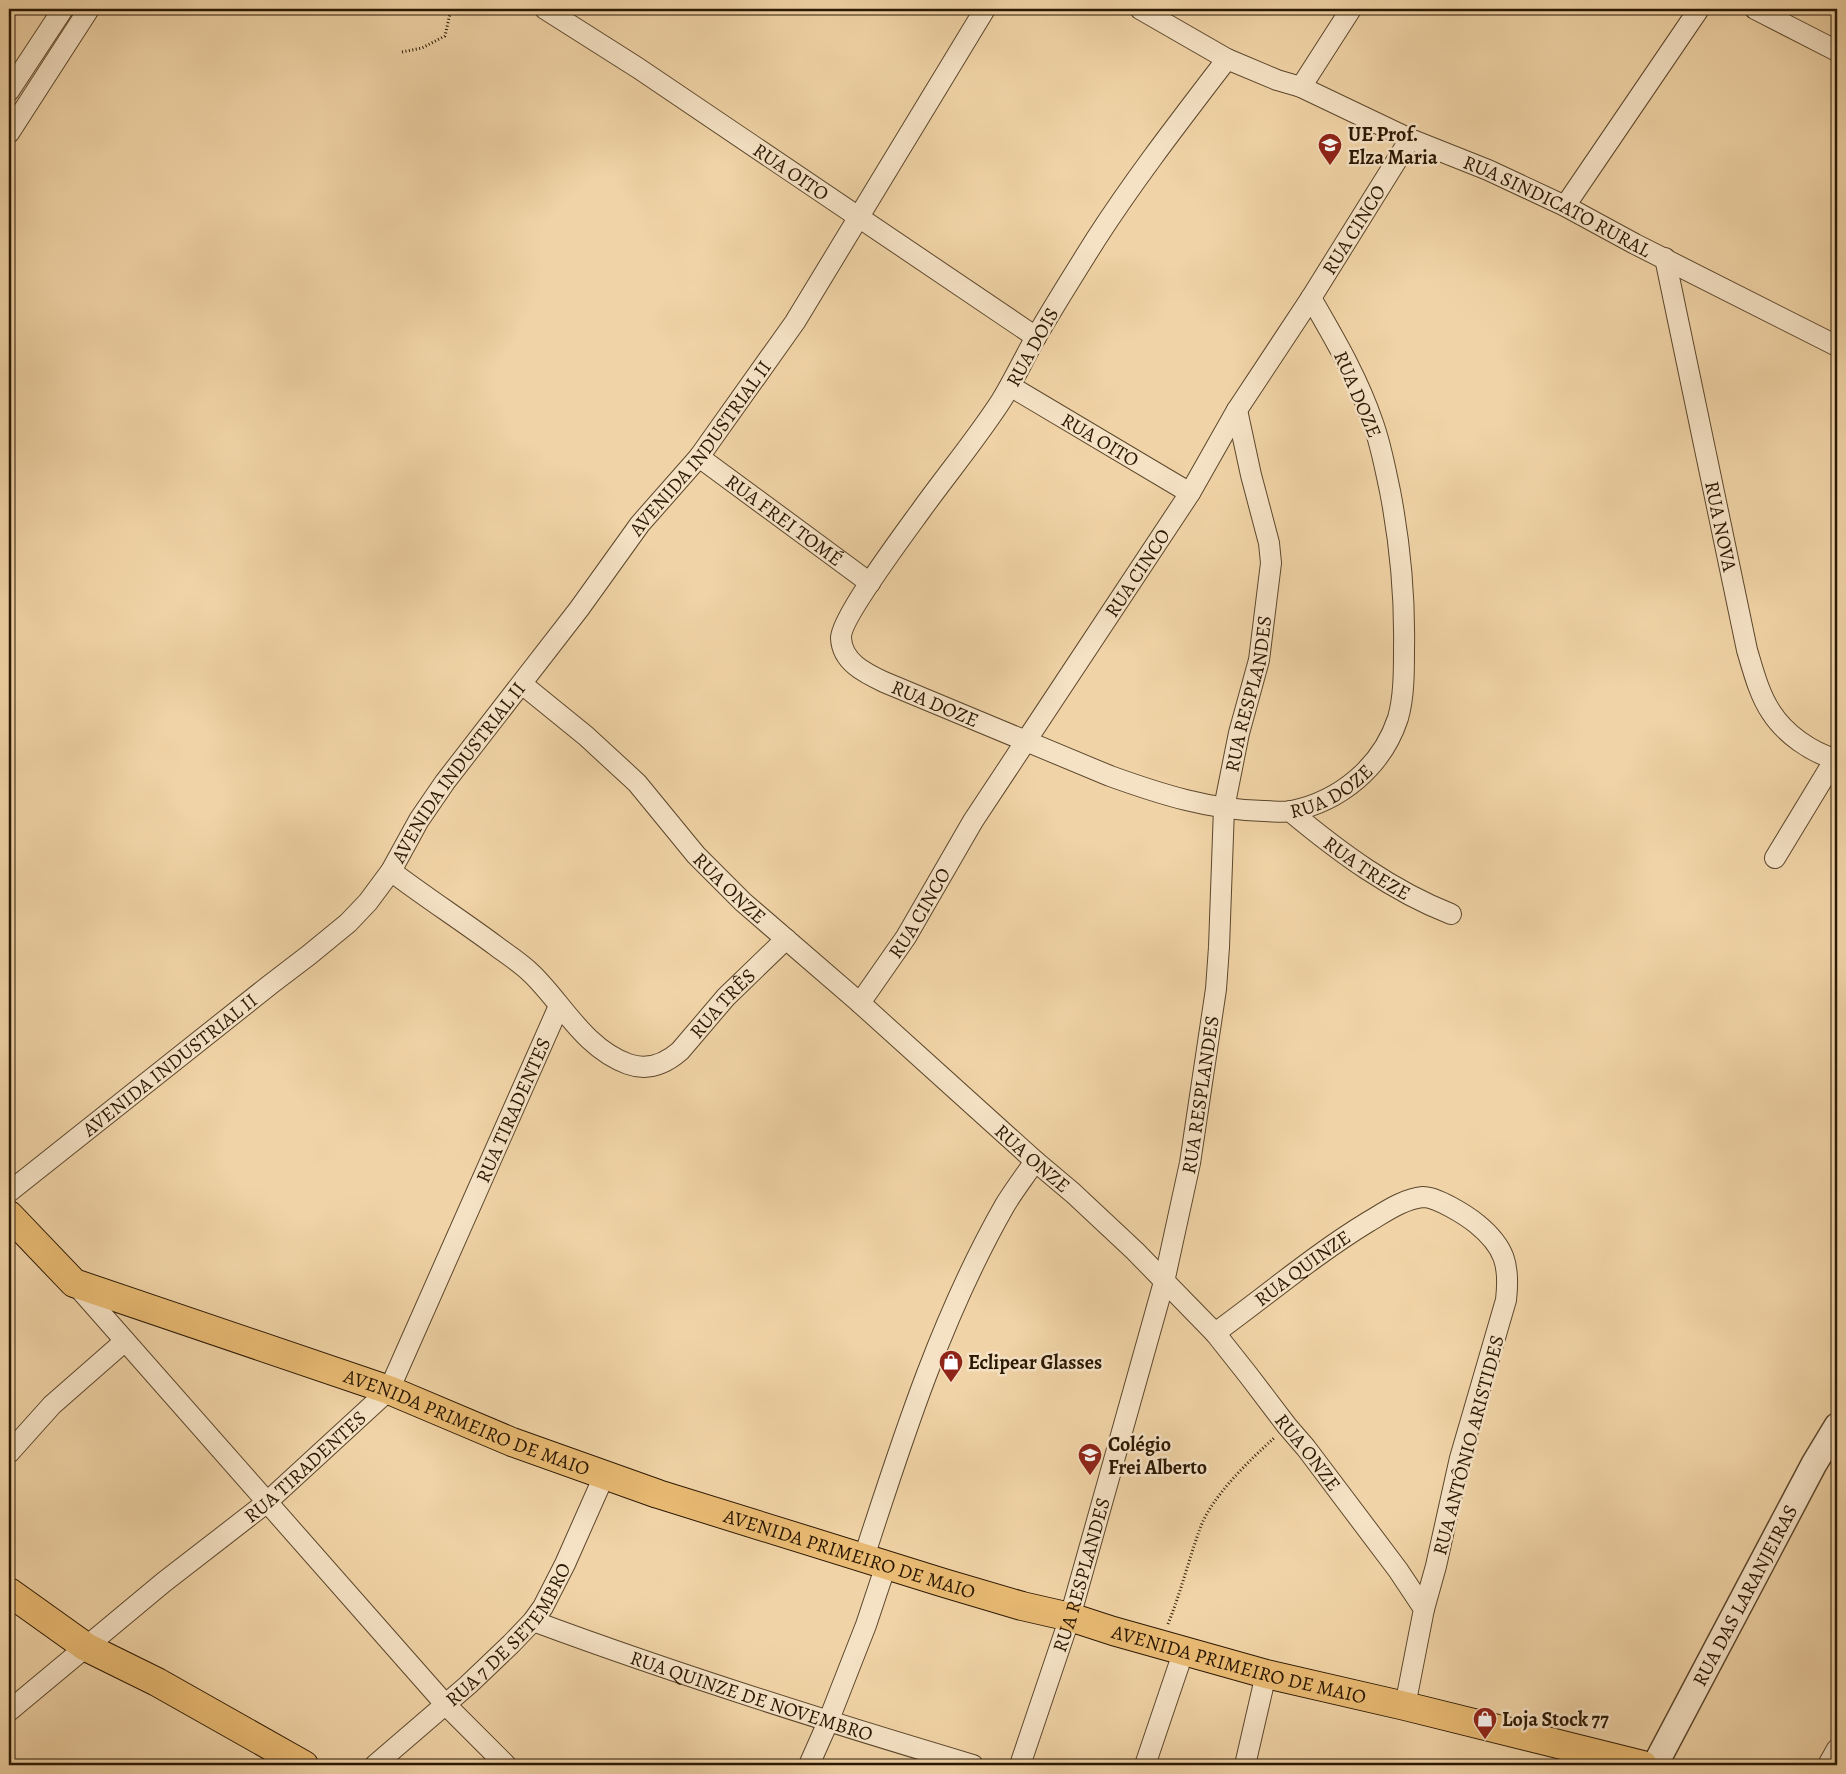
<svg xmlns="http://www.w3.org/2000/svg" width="1846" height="1774" font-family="Alegreya,serif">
  <rect width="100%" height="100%" fill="#f0d3a6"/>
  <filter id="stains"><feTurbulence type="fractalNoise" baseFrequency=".004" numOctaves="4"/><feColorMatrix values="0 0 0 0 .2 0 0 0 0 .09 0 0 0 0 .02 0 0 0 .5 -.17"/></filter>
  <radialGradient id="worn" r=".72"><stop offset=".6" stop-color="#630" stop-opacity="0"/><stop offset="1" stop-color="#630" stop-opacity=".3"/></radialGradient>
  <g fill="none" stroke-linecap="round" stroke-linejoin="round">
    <defs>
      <g id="minor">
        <path id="s1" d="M 545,9 L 638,68 L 1036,337"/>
        <path id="s2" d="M 1140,9 L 1227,59 L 1277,80 L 1301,87 L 1410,139 L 1488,170 L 1565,206 L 1635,244 L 1837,346"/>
        <polyline points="1755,9 1837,51"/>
        <path id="s3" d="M 1227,59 C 1182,118 1136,177 1096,239 C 1076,271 1055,304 1036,337 C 1024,358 1014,380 1001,401 C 977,438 948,473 922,509 C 907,530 840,619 841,638 C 842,662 865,673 884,682 L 1110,776 C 1160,794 1210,810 1264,811 C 1273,811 1283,813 1292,811 C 1340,801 1382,767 1398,718 C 1404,697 1404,672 1404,649 C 1405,596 1400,543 1390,491 C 1385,468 1381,445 1373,423 C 1358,378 1334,338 1311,298"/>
        <polyline points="1301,87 1351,9"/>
        <polyline points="9,91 63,9"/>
        <polyline points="9,133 89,9"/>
        <polyline points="1565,206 1699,9"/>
        <path id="s4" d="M 1665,258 L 1747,650 C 1753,670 1759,694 1771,712 C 1785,734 1811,752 1835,759"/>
        <path id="s5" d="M 1010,386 L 1190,493"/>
        <path id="s6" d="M 699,457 L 870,583"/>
        <path id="s7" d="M 522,684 L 586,736 L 637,783 L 696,855 L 743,902 L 860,1003 L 1035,1161 L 1073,1193 L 1135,1251 L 1215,1333 L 1249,1376 L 1287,1426 L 1306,1448 L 1398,1570 L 1424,1609 L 1405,1706"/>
        <path id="s8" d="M 1290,811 C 1339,852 1392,891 1451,914"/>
        <polyline points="1775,858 1835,759"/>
        <path id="s9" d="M 391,871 C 425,897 461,920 496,946 C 508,955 521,963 532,974 C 563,1004 584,1048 628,1064 C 647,1071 665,1064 680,1051 L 726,997 L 786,939"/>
        <path id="s10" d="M 860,1003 L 906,937 L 973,821 L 1190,493 L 1237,410 L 1311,298 L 1410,139"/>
        <path id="s11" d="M 9,1192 L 271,984 L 309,955 L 348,923 L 368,902 L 391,871 L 419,820 L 445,782 L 579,609 L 640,524 L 699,457 L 795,322 L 985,9"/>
        <polyline points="75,1284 445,1704 506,1765"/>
        <path id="s12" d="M 1215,1333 C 1266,1296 1314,1255 1368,1222 C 1385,1212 1403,1199 1423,1197 C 1437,1197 1466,1215 1477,1224 C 1505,1247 1510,1265 1506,1300 L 1460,1458 L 1436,1566 L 1424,1609"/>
        <polyline points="9,1453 52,1405 125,1341"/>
        <path d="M 864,1557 C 903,1437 942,1315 1005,1205 C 1014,1190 1025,1176 1035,1161"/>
        <path id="s13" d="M 533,1621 C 678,1675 825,1721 973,1765"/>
        <path id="s14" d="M 9,1711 L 164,1582 L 266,1503 L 389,1390 L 559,1006"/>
        <path id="s15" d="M 375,1765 L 468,1685 L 511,1644 L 533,1621 L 543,1607 L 565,1564 L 604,1476"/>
        <polyline points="809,1765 828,1722 866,1625 886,1565"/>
        <path id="s16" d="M 1020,1765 L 1070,1617 L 1164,1282 L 1190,1163 L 1216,989 L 1219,947 L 1224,808 L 1239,733 L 1259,660 L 1271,563 L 1269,543 L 1251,475 L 1237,410"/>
        <polyline points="1145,1765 1184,1650"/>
        <polyline points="1245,1765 1266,1674"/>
        <polyline points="1828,1765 1837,1749"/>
      </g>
      <g id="tertiary">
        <path id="s17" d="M 1655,1765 L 1814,1464 L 1837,1426"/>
      </g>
      <g id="primary">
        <path id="s18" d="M 9,1215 L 74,1283 L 389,1390 L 512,1442 L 658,1494 L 944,1583 L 1022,1606 L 1070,1617 L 1113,1631 L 1266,1674 L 1405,1706 L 1643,1765"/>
        <polyline points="9,1592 86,1647 157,1682 304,1765"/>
      </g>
    </defs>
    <use href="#minor" stroke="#5c472c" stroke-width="22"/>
    <use href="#tertiary" stroke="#5c472c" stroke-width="28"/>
    <use href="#primary" stroke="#2b1803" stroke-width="30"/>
    <g stroke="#2b1803" stroke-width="3" stroke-dasharray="1 2.5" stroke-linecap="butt">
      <polyline points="402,52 422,48 445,36 451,9"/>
      <path d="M 1168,1624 C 1181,1592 1189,1558 1201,1526 C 1213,1495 1250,1460 1274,1438"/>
    </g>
    <use href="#minor" stroke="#f5e2c5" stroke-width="20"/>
    <use href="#tertiary" stroke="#f5e2c5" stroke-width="25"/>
    <use href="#primary" stroke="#e8ba73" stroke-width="28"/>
  </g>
  <defs>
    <symbol id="school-pin" viewBox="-11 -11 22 30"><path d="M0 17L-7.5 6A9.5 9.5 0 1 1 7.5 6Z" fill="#8f2418" stroke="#f5e2c5"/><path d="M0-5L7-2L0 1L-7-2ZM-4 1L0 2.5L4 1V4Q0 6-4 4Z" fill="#fff"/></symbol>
    <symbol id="shop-pin" viewBox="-11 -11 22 30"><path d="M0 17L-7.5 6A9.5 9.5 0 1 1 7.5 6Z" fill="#8f2418" stroke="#f5e2c5"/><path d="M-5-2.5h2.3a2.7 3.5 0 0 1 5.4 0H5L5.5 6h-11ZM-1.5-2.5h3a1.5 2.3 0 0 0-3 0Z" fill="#fff"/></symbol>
  </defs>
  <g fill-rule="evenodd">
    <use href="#school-pin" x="1316" y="131" width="28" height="38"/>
    <use href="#shop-pin" x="937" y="1348" width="28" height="38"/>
    <use href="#school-pin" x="1076" y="1441" width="28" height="38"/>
    <use href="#shop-pin" x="1471" y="1705" width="28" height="38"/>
  </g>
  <g text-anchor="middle" stroke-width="5" stroke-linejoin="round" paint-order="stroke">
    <g font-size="20" font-weight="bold" fill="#2b1803" stroke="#f5e2c5" text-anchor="start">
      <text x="1348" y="141">UE Prof.<tspan x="1348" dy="23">Elza Maria</tspan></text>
      <text x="968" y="1369">Eclipear Glasses</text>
      <text x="1108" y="1451">Colégio<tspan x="1108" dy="23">Frei Alberto</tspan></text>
      <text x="1502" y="1726">Loja Stock 77</text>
    </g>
    <g font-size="20" fill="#2b1803" stroke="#f5e2c5">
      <text dy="7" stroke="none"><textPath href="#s1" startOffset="295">RUA OITO</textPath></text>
      <text dy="7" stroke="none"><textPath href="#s2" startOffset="462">RUA SINDICATO RURAL</textPath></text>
      <text dy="7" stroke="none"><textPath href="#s10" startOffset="918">RUA CINCO</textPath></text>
      <text transform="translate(1032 347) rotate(-61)" y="7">RUA DOIS</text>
      <text transform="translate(1358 394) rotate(67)" y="7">RUA DOZE</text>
      <text dy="7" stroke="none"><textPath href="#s5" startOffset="105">RUA OITO</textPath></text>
      <text dy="7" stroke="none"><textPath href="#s11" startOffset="1025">AVENIDA INDUSTRIAL II</textPath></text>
      <text dy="7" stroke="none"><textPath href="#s6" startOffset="106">RUA FREI TOMÉ</textPath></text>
      <text dy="7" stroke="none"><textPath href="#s4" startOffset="274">RUA NOVA</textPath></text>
      <text dy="7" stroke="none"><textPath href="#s10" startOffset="512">RUA CINCO</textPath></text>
      <text dy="7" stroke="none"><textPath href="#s16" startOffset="1100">RUA RESPLANDES</textPath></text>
      <text dy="7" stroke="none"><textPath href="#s3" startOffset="818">RUA DOZE</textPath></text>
      <text dy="7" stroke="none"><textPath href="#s11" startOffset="620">AVENIDA INDUSTRIAL II</textPath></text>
      <text dy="7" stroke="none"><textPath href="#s3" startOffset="1238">RUA DOZE</textPath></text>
      <text dy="7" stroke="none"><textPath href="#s8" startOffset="96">RUA TREZE</textPath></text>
      <text dy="7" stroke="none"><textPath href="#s7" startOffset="292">RUA ONZE</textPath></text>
      <text dy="7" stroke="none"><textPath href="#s10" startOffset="108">RUA CINCO</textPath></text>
      <text dy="7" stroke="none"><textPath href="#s9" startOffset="428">RUA TRÊS</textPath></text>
      <text dy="7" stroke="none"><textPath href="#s11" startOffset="205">AVENIDA INDUSTRIAL II</textPath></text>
      <text dy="7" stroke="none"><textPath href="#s16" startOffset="695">RUA RESPLANDES</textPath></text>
      <text dy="7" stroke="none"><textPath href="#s14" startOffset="804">RUA TIRADENTES</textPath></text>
      <text dy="7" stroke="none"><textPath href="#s7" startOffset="698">RUA ONZE</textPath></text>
      <text dy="7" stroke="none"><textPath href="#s12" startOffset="109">RUA QUINZE</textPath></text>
      <text dy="7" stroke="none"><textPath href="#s18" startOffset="511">AVENIDA PRIMEIRO DE MAIO</textPath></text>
      <text transform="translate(1468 1445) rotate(-75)" y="7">RUA ANTÔNIO ARISTIDES</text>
      <text dy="7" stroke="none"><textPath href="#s7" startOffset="1102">RUA ONZE</textPath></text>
      <text dy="7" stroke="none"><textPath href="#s14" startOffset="384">RUA TIRADENTES</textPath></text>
      <text dy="7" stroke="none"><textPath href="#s18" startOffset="916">AVENIDA PRIMEIRO DE MAIO</textPath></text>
      <text dy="7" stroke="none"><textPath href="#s16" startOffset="200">RUA RESPLANDES</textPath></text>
      <text dy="7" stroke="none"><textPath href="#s17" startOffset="192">RUA DAS LARANJEIRAS</textPath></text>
      <text dy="7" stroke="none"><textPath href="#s15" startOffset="188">RUA 7 DE SETEMBRO</textPath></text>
      <text dy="7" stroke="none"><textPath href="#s18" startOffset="1321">AVENIDA PRIMEIRO DE MAIO</textPath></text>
      <text dy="7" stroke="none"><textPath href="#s13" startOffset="231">RUA QUINZE DE NOVEMBRO</textPath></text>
    </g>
  </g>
  <rect width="1846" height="1774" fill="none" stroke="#f0d3a6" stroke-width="30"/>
  <rect x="10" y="10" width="1826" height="1754" fill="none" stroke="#2b1803" stroke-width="2.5"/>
  <rect x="15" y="15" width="1816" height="1744" fill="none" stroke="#2b1803"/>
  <rect width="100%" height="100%" filter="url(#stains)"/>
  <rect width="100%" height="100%" fill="url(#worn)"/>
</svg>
